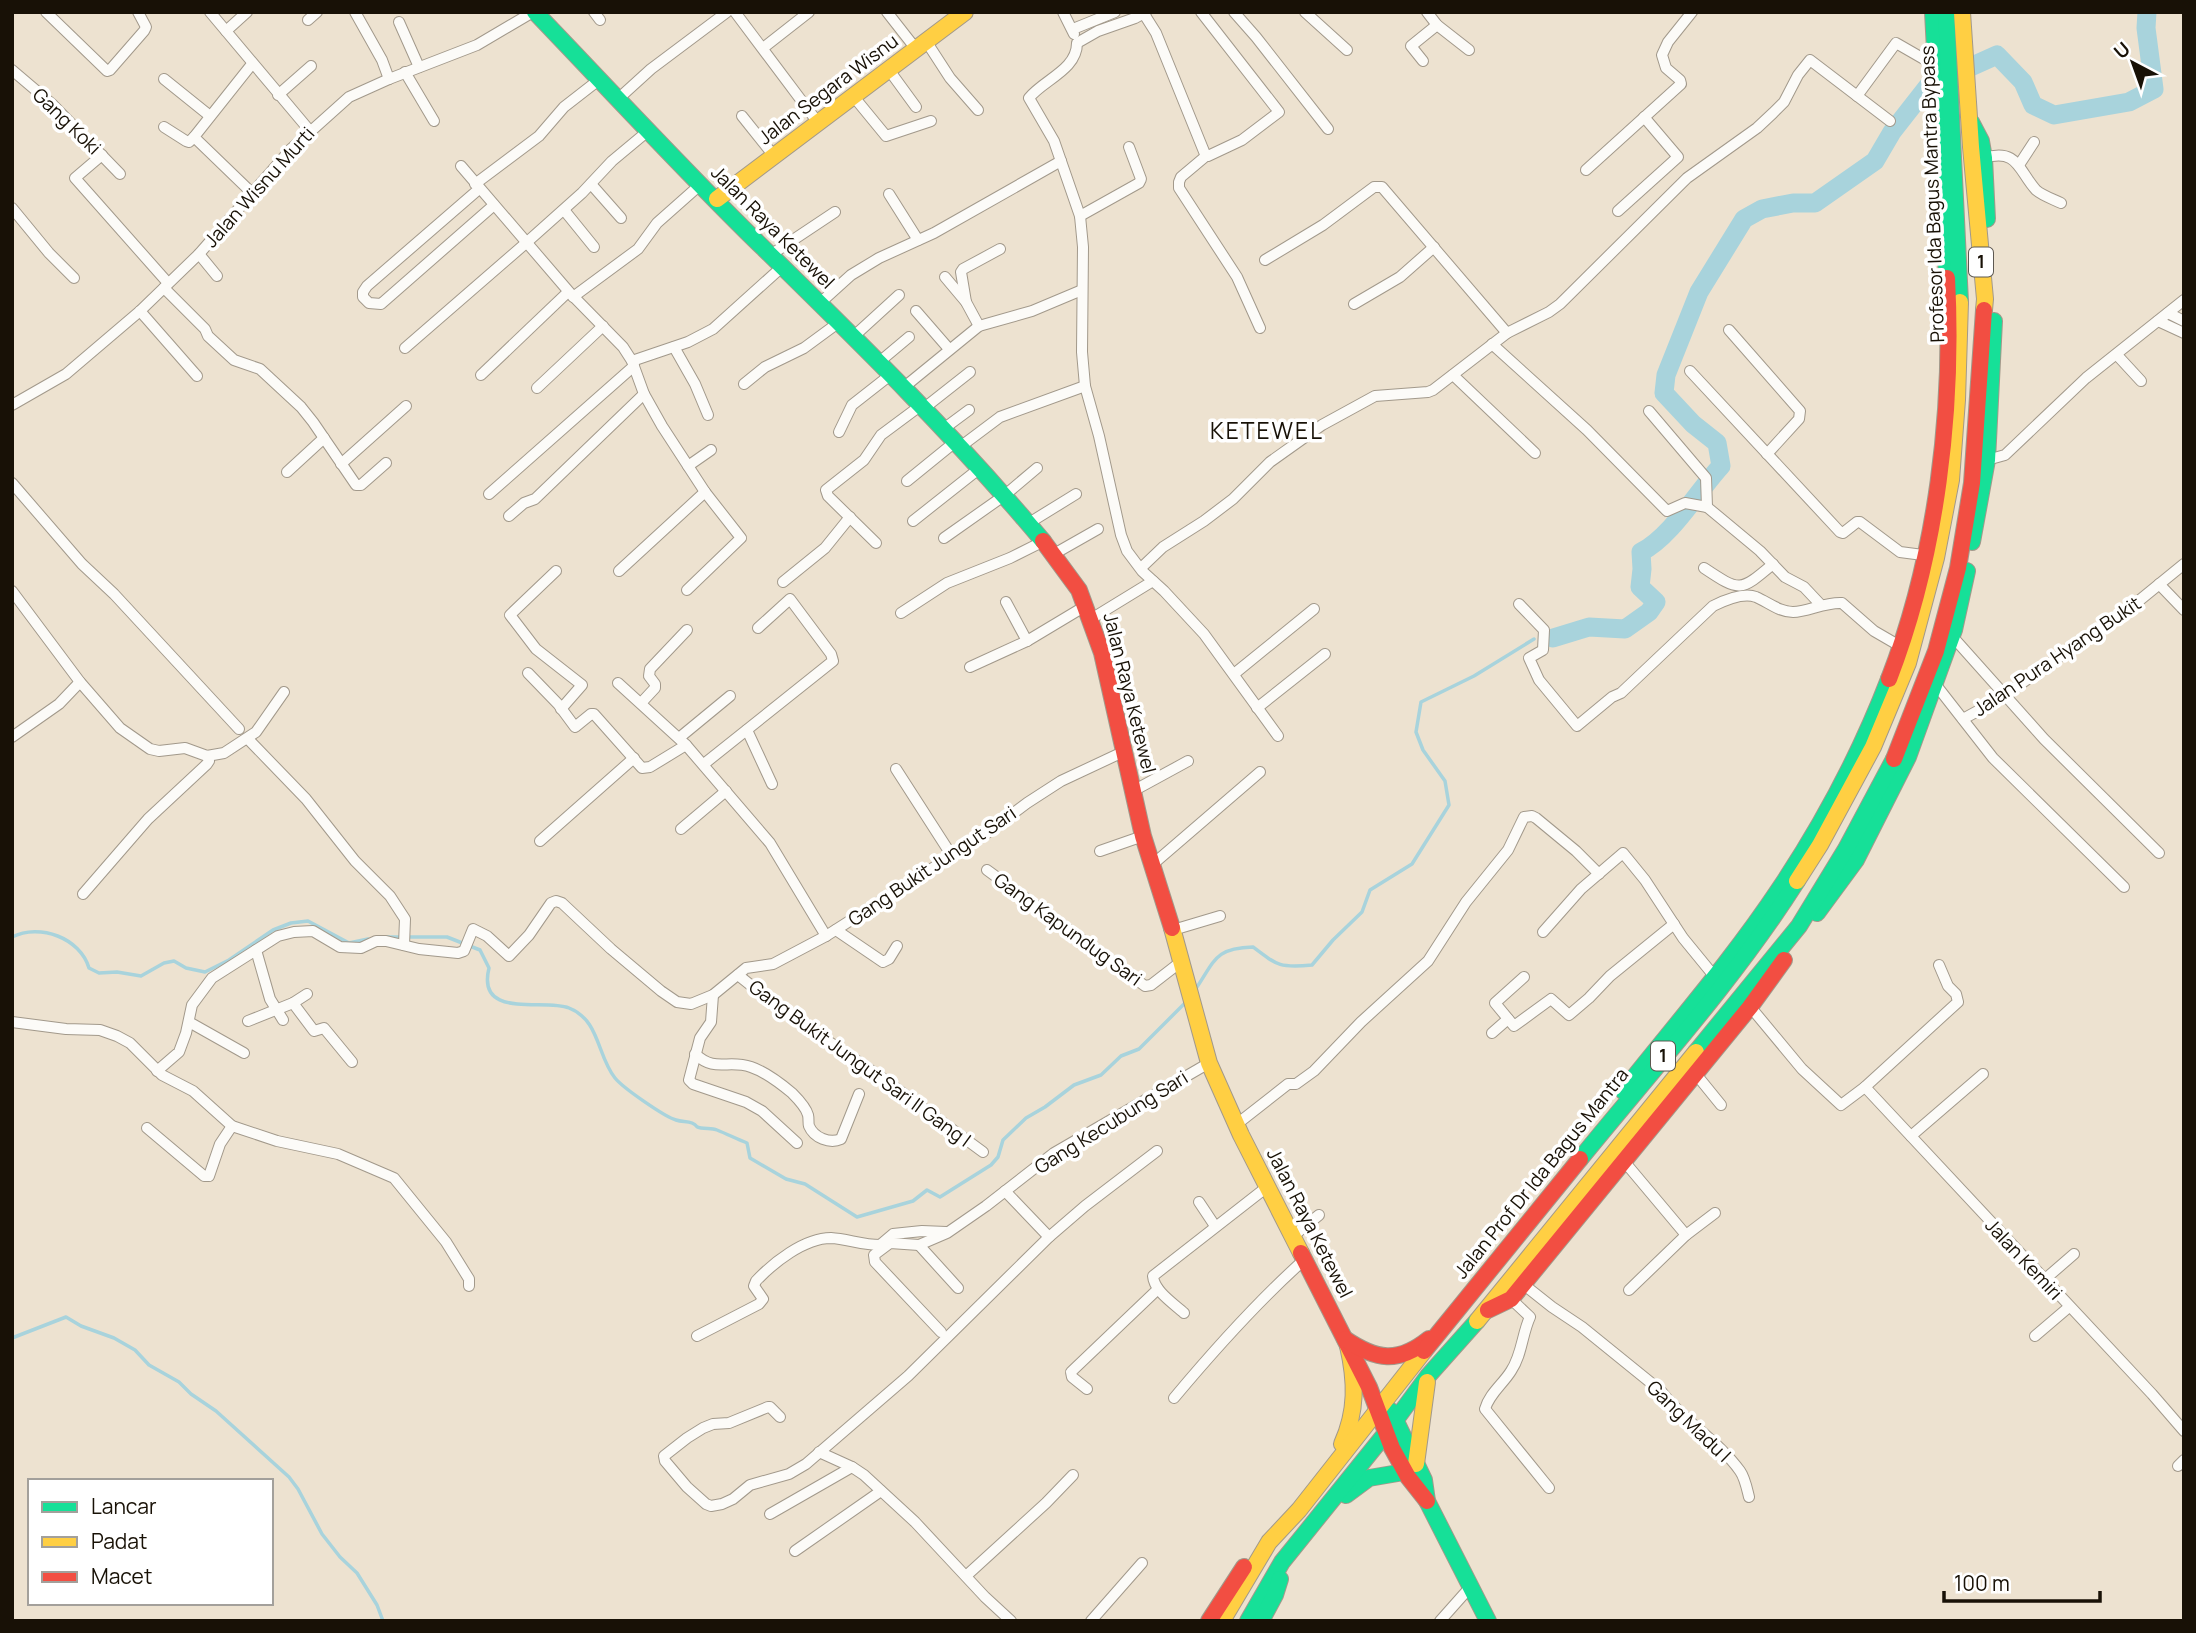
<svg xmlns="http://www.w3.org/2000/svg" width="2196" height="1633" font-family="Manrope,sans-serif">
  <rect width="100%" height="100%" fill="#ede2d0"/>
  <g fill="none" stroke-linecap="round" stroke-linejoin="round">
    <g stroke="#a8d3dc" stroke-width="3.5">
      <path d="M 12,937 C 40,923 80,938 89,968 L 99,973 L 117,972 L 141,976 L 164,963 L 174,961 L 186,968 L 205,972 L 229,960 L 273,930 L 291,923 L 308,921 L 349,943 L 368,939"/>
      <path d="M 383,937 L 447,937 L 480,950 L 489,968 C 476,1020 544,998 569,1008 C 600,1020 597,1056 615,1078 C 623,1088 665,1117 676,1120 C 682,1122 687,1121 692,1123 C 699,1126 694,1127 701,1128 C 707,1129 712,1128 717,1130 C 727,1134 737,1139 747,1143 L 750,1158 L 786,1179 L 805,1184 L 857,1217 L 913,1201 L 927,1190 L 940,1197 L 991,1165 L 998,1157 L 1003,1140 L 1026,1118 L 1045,1107 L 1074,1085 L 1101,1075 L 1121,1056 L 1139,1049 L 1186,1002"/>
      <path d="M 1195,990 C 1215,961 1214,948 1253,947 C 1278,966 1280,968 1312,965 L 1333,940 L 1362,912 L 1370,890 L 1412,864 L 1449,805 L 1445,781 L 1423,750 L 1416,732 L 1421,702 L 1474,676 L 1534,639"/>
      <polyline points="12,1338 66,1317 81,1326 114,1338 135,1350 149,1365 179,1382 191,1394 216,1411 289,1477 298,1489 322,1534 340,1557 357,1573 377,1605 383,1621"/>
    </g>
    <path stroke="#a8d3dc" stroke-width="19" d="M 1553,638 L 1589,627 L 1625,629 L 1649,612 L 1656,602 L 1640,587 L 1642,569 L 1641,552 C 1671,537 1698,491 1721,466 L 1717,443 L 1693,424 L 1664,393 L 1666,375 L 1699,292 L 1744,219 L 1762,209 L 1793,203 L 1815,203 L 1875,161 L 1892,132 L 1928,86 L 1997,55 L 2023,82 L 2033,105 L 2054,115 L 2129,102 L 2154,89 L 2146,28 L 2147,12"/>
    <defs>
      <g id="street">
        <polyline points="46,12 107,71 110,70 144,31 146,27 138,12"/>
        <polyline points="210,12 310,131"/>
        <polyline points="355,12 382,60 389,79"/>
        <polyline points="594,12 600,20"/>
        <polyline points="735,12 819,124"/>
        <polyline points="887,12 916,49"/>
        <polyline points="1063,12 1074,34"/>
        <path d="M 1146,12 L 1135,18 L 1098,31 L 1077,43 C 1077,70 1043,80 1029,98 L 1054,141 L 1080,216 L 1083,247 L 1082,352 L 1085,386 L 1099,436 L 1121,535 L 1127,551 L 1142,571 L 1164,591 L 1204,634 L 1278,736"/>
        <polyline points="1234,12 1256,37 1328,129"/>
        <polyline points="1305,12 1347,50"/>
        <polyline points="1427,12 1437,25 1469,50"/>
        <polyline points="1144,14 1156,33 1205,154 1208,156 1242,140 1279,112 1201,12"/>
        <polyline points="308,20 317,12"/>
        <polyline points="399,22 419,67"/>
        <polyline points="1073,29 1115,12"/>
        <polyline points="226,31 247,12"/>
        <polyline points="926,41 950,78 978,110"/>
        <polyline points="763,48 809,12"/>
        <polyline points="1423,61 1411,46 1437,25"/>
        <polyline points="252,64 194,137 253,194"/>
        <polyline points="12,70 52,104 120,174"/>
        <polyline points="889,70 916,107"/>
        <polyline points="405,72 434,121"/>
        <polyline points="164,79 210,116"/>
        <polyline points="278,95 311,66"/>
        <polyline points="1857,96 1896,43 1936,66"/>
        <polyline points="854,97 886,136 931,121"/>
        <polyline points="618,99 651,69 727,12"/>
        <polyline points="742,116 774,156"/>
        <polyline points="164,127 186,141 189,142 194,137"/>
        <polyline points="102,155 75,178 168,283"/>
        <polyline points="1206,156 1181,177 1179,182 1179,188 1237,277 1260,328"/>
        <path d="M 1984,158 C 2018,148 2018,170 2036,190 C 2043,196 2053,199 2061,203"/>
        <polyline points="2019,165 2034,142"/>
        <polyline points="461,166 570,293 623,347 632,361 644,394 662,426 705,492 741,538 687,590"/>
        <polyline points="1586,170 1681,84 1680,80 1666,68 1662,55 1668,42 1692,12"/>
        <polyline points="475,184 539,136 564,107 600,79"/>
        <polyline points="591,184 621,218"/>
        <polyline points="479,189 367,286 363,292 363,297 369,303 381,304 494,205"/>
        <polyline points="889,194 918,240"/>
        <polyline points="12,208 49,253 74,278"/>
        <polyline points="564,210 594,247"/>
        <polyline points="1618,211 1678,157 1644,117"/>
        <polyline points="1080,216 1139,183 1141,179 1129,147"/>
        <polyline points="199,254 217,276"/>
        <polyline points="772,254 835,212"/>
        <polyline points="1265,260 1323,225 1374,187 1382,187 1507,333"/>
        <polyline points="945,277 966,302 979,326"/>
        <polyline points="164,288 205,329 208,336 234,360 260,369 301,407 313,422 356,485 361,485 386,463"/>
        <polyline points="573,297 638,249 657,223 701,184"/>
        <polyline points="966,302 961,272 963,269 1000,249"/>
        <polyline points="820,303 851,275 879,258 934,233 1061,161"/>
        <polyline points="1354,304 1400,277 1434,247"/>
        <polyline points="140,311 197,376"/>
        <polyline points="916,311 949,349"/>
        <polyline points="2168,313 2184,321"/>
        <polyline points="2158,321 2184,333"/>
        <polyline points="1729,330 1800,411 1799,419 1767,454"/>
        <polyline points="853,337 899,295"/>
        <polyline points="1492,344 1587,430 1664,508 1667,511 1685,503 1707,507 1760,551 1785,577 1804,587 1820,604"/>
        <polyline points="674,347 695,384 708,415"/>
        <polyline points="405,348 526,243 582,193 612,161 648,131"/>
        <polyline points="2117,355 2141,381"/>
        <polyline points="632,361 688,342 713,329 783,266"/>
        <polyline points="878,363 909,337"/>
        <polyline points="1690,371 1840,532 1843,533 1857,522 1860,522 1900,552 1923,555"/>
        <polyline points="481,375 568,292"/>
        <polyline points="1453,375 1535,453"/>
        <polyline points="744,384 765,367 804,348 838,323"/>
        <polyline points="537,388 603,326"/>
        <polyline points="903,388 979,326 1032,311 1082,290"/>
        <polyline points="12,405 66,374 140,311 199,254 291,149 349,97 389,79 477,45 533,12"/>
        <polyline points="923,409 970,372"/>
        <polyline points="1649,411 1706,478 1707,507"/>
        <polyline points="942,430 969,410"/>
        <polyline points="839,432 852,405 889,376"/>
        <polyline points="960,447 1000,417 1085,386"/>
        <polyline points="1987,460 2005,455 2086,378 2184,300"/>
        <polyline points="341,464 406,406"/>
        <polyline points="688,466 711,450"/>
        <polyline points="287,472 324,438"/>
        <polyline points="907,481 955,442"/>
        <polyline points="12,483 82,564 114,594 239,729"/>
        <polyline points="489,494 634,366"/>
        <polyline points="509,516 524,503 535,499 644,394"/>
        <polyline points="913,521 980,468"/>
        <polyline points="1029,523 1076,494"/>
        <polyline points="944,538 1005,495 1037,468"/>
        <polyline points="876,543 828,496 826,490 864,460 881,435 920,406"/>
        <polyline points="1054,554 1098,529"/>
        <polyline points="1141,568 1163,547 1204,521 1233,499 1270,462 1322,425 1375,396 1428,392 1433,390 1507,333 1549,312 1560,304 1687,178 1757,128 1773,113 1784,102 1798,75 1810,60 1890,121"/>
        <path d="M 1704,568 C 1740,592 1740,592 1773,564"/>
        <polyline points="556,571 510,615 536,649 582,685 561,709"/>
        <polyline points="619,571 705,492"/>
        <polyline points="783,582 825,548 850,517"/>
        <polyline points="2159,584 2184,610"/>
        <polyline points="12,591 80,682 120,728 150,749 159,751 185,748 207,756 224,753 256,732 284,692"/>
        <polyline points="1006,602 1027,641"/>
        <path d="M 1519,604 L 1544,630 L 1543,650 L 1529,658 L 1539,680 L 1577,726 L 1612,697 L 1621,693 L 1713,606 C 1725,600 1743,592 1756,597 C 1768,602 1779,612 1793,612 C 1808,612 1824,602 1842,603 L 1874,631 L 1905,649"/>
        <polyline points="901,613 947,583 1010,558 1044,541"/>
        <polyline points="1091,619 1153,581"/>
        <polyline points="1952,636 2044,739 2159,853"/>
        <polyline points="970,667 1027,641 1087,605"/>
        <polyline points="528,673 558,704 575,727 591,714 594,714 642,768 650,767 686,745"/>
        <polyline points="1234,674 1314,609"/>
        <polyline points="618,683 686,745 770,843 826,936"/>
        <polyline points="1936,685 1993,758 2124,887"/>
        <polyline points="642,702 655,688 655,684 649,676 650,669 687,630"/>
        <polyline points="1257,708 1325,654"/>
        <polyline points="1963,719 1996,701 2130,608 2184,564"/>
        <polyline points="747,730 772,784"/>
        <polyline points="12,737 59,704 80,682"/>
        <polyline points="679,738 730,696"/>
        <polyline points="248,739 306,799 355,861 390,896 405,919 404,945"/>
        <polyline points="704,764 833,661 831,654 790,599 758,628"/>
        <polyline points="896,769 952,856"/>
        <polyline points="1133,791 1188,761"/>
        <polyline points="681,829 726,791"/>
        <polyline points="540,841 634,758"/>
        <polyline points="1100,851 1143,836"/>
        <polyline points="1152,865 1260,772"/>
        <polyline points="987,870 1145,986 1151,985 1182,961"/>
        <polyline points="83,894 148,819 207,764 209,761 207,756"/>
        <polyline points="836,930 883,962 889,959 897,946"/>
        <polyline points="1173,930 1220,916"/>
        <polyline points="1543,932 1581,889 1623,853 1645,880 1683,938 1719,982"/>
        <polyline points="256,950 270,999 283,1020"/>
        <polyline points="738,975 778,1007 885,1080 983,1152"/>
        <polyline points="1524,977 1495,1003 1514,1026 1551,999 1569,1015 1589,998 1610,976 1674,924"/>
        <polyline points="713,995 711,1022 700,1038 689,1080 693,1084 746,1102 762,1111 797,1143"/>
        <polyline points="293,1003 314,1031 324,1028 352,1062"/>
        <polyline points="1748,1004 1802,1069 1841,1105 1865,1087 1958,1002 1956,994 1948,986 1939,965"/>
        <polyline points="248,1021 293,1003 307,994"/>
        <polyline points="12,1022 66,1029 100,1030 117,1036 130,1043 162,1075 193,1091 232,1126 277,1141 338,1154 394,1178 446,1242 469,1279 469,1286"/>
        <polyline points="189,1022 244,1053"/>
        <polyline points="1492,1033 1508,1019"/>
        <path d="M 695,1054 C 716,1073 727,1059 751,1067 C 766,1072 780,1083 792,1093 C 798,1099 806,1107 808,1115 C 809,1119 808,1123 809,1126 C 814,1138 830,1144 841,1139 L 859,1094"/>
        <polyline points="157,1071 179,1052 186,1033 192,1005 212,978 278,936 294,932 313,931 340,947 361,948 376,941 386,941 419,949 458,953 464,951 473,929 487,936 509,956 529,935 551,903 556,901 562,903 611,949 661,991 677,1002 691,1004 713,995 746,968 773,964 826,936 983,836 1027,803 1061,781 1125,751"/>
        <polyline points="1695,1073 1721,1105"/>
        <polyline points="1865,1087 2152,1394 2184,1431"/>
        <polyline points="1237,1124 1288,1084 1296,1084 1314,1071 1361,1022 1428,961 1466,902 1508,850 1524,817 1532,816 1536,818 1576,851 1599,874"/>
        <polyline points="147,1128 204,1176 209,1176 220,1144 232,1126"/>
        <polyline points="1911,1136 1983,1074"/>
        <polyline points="1623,1160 1686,1235 1629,1290"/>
        <polyline points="1005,1191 1049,1237"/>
        <polyline points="1199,1202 1215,1226"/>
        <polyline points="1686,1235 1715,1213"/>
        <polyline points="1293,1236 1319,1215"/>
        <polyline points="919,1245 958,1288"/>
        <polyline points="2044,1280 2074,1254"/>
        <path d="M 1523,1284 L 1552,1307 L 1582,1327 L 1661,1391 C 1683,1421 1718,1440 1740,1471 C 1745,1478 1747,1489 1749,1497"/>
        <path d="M 1511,1299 L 1530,1317 C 1522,1334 1522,1355 1511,1371 C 1503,1384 1489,1394 1485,1409 L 1549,1488"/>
        <path d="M 1184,1313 C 1173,1303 1154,1291 1153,1276 L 1267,1187"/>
        <polyline points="941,1332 875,1262 874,1255 890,1243 919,1245 947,1233 986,1206 1054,1153 1209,1063"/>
        <path d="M 697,1336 L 759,1304 L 763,1299 L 754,1286 L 756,1281 C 773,1263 804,1238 831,1238 C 847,1239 863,1245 880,1245 L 893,1234 L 922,1231 L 946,1232"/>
        <polyline points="2035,1336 2069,1307"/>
        <polyline points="1087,1389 1072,1377 1071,1372 1158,1289"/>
        <path d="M 1174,1398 C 1215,1349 1258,1301 1305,1259"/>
        <polyline points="780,1417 770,1407 768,1407 729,1423 713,1424 703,1428 687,1438 664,1456 665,1461 687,1487 706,1504 711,1506 722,1504 733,1499 750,1485 789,1474 806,1464 908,1376 1049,1237 1085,1206 1157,1151"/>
        <polyline points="819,1452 852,1467 864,1475 915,1522 985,1597 1011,1621"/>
        <polyline points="2178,1466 2184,1460"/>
        <polyline points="770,1514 852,1467"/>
        <polyline points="795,1551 881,1491"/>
        <polyline points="966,1576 1046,1503 1073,1475"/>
        <polyline points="1091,1621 1142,1563"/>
        <polyline points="1440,1621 1472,1585"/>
      </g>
      <g id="fast">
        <path d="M 535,12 C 606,86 676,162 749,234 C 850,333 952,432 1043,541"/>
        <polyline points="1933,12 1947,278"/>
        <polyline points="1946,12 1960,302"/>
        <polyline points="1971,122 1981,141 1984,158 1987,219"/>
        <polyline points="1972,542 1987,460 1994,321"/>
        <polyline points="1817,913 1856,860 1908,757 1954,630 1967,571"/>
        <polyline points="1696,1052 1799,926 1846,849 1894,759"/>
        <path d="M 1623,1091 C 1676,1024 1733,959 1780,888 C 1824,822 1861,752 1889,679"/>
        <path d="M 1580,1159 C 1654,1068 1734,980 1797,881"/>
        <polyline points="1391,1411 1424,1480 1427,1501 1488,1621"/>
        <polyline points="1346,1495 1369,1478 1404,1472"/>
        <polyline points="1248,1621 1282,1562 1386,1433 1428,1376 1477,1321"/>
        <polyline points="1261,1621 1275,1595 1280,1579"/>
      </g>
      <g id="slow">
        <polyline points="1962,12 1971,147 1985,299 1984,310"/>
        <polyline points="717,199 965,12"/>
        <polyline points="1797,881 1820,845 1873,747 1908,663 1936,558 1951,480 1957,400 1960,302"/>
        <polyline points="1172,928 1209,1063 1241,1135 1301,1253"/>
        <polyline points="1477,1321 1696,1052"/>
        <path d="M 1342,1444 C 1357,1411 1356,1381 1348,1346"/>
        <polyline points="1416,1464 1427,1382"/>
        <polyline points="1222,1621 1269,1542 1299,1510 1424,1351"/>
      </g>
      <g id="jam">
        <polyline points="1043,541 1079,590 1102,653 1143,836 1172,928"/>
        <path d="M 1889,679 C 1937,555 1954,410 1947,278"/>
        <polyline points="1894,759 1936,651 1958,568 1972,483 1984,310"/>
        <polyline points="1301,1253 1369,1387 1392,1448 1408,1477 1427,1501"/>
        <polyline points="1488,1310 1511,1299 1750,1007 1784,960"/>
        <path d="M 1345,1339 C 1376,1360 1398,1364 1429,1339"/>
        <polyline points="1424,1351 1580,1159"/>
        <polyline points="1209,1621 1244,1567"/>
      </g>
    </defs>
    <use href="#street" stroke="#a2998b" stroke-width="12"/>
    <use href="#fast" stroke="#a2998b" stroke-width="18"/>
    <use href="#slow" stroke="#a2998b" stroke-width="18"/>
    <use href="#jam" stroke="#a2998b" stroke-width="18"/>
    <use href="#street" stroke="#fcfbf8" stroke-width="10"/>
    <use href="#fast" stroke="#16e098" stroke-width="16"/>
    <use href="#slow" stroke="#ffcf43" stroke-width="16"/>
    <use href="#jam" stroke="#f24e42" stroke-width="16"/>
  </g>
  <g text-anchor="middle" stroke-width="7" stroke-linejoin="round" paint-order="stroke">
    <g fill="#fff" stroke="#5d5851" stroke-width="2">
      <rect x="1969" y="247.5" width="24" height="29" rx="5"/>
      <rect x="1651" y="1041.5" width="24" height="29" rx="5"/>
    </g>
    <g font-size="18" font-weight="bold" fill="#181106">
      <text x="1981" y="268">1</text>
      <text x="1663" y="1062">1</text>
    </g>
    <g font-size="19" fill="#181106" stroke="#fff">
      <text transform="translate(828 89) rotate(-37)" y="7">Jalan Segara Wisnu</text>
      <text transform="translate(67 121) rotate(44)" y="7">Gang Koki</text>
      <text transform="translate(259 187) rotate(-48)" y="7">Jalan Wisnu Murti</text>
      <text transform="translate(1932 194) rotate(-92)" y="7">Profesor Ida Bagus Mantra Bypass</text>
      <text transform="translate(773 227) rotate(45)" y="7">Jalan Raya Ketewel</text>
      <text transform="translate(2057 656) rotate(-34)" y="7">Jalan Pura Hyang Bukit</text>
      <text transform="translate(1130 693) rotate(76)" y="7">Jalan Raya Ketewel</text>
      <text transform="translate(932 866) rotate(-34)" y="7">Gang Bukit Jungut Sari</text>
      <text transform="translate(1068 929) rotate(36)" y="7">Gang Kapundug Sari</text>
      <text transform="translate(860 1063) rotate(36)" y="7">Gang Bukit Jungut Sari II Gang I</text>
      <text transform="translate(1111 1122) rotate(-32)" y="7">Gang Kecubung Sari</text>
      <text transform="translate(1541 1173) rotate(-51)" y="7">Jalan Prof Dr Ida Bagus Mantra</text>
      <text transform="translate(1310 1223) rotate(63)" y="7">Jalan Raya Ketewel</text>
      <text transform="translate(2024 1259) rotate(47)" y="7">Jalan Kemiri</text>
      <text transform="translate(1689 1421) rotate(44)" y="7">Gang Madu I</text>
    </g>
    <g font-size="23" letter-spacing="2" fill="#181106" stroke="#fff">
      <text x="1267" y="439">KETEWEL</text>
    </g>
  </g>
  <rect width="2196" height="1633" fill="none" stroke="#181106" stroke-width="28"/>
  <rect x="28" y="1479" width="245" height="126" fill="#ffffff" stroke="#a3a09b" stroke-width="2"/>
  <rect x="42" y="1502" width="35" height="10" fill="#16e098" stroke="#a3a09b" stroke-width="2"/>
  <text x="91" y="1514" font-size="21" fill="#181106">Lancar</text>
  <rect x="42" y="1537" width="35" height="10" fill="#ffcf43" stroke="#a3a09b" stroke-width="2"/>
  <text x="91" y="1549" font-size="21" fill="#181106">Padat</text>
  <rect x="42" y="1572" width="35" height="10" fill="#f24e42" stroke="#a3a09b" stroke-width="2"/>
  <text x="91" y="1584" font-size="21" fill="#181106">Macet</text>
  <g transform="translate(2133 63) rotate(319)" stroke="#ffffff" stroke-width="5" paint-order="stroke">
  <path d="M0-5L12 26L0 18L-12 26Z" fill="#181106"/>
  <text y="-10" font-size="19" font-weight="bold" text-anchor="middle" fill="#181106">U</text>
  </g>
  <path d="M1944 1591v10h156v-10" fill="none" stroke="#181106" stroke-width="3.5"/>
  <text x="1954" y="1591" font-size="21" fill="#181106" stroke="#ffffff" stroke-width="5" paint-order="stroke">100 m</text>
</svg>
